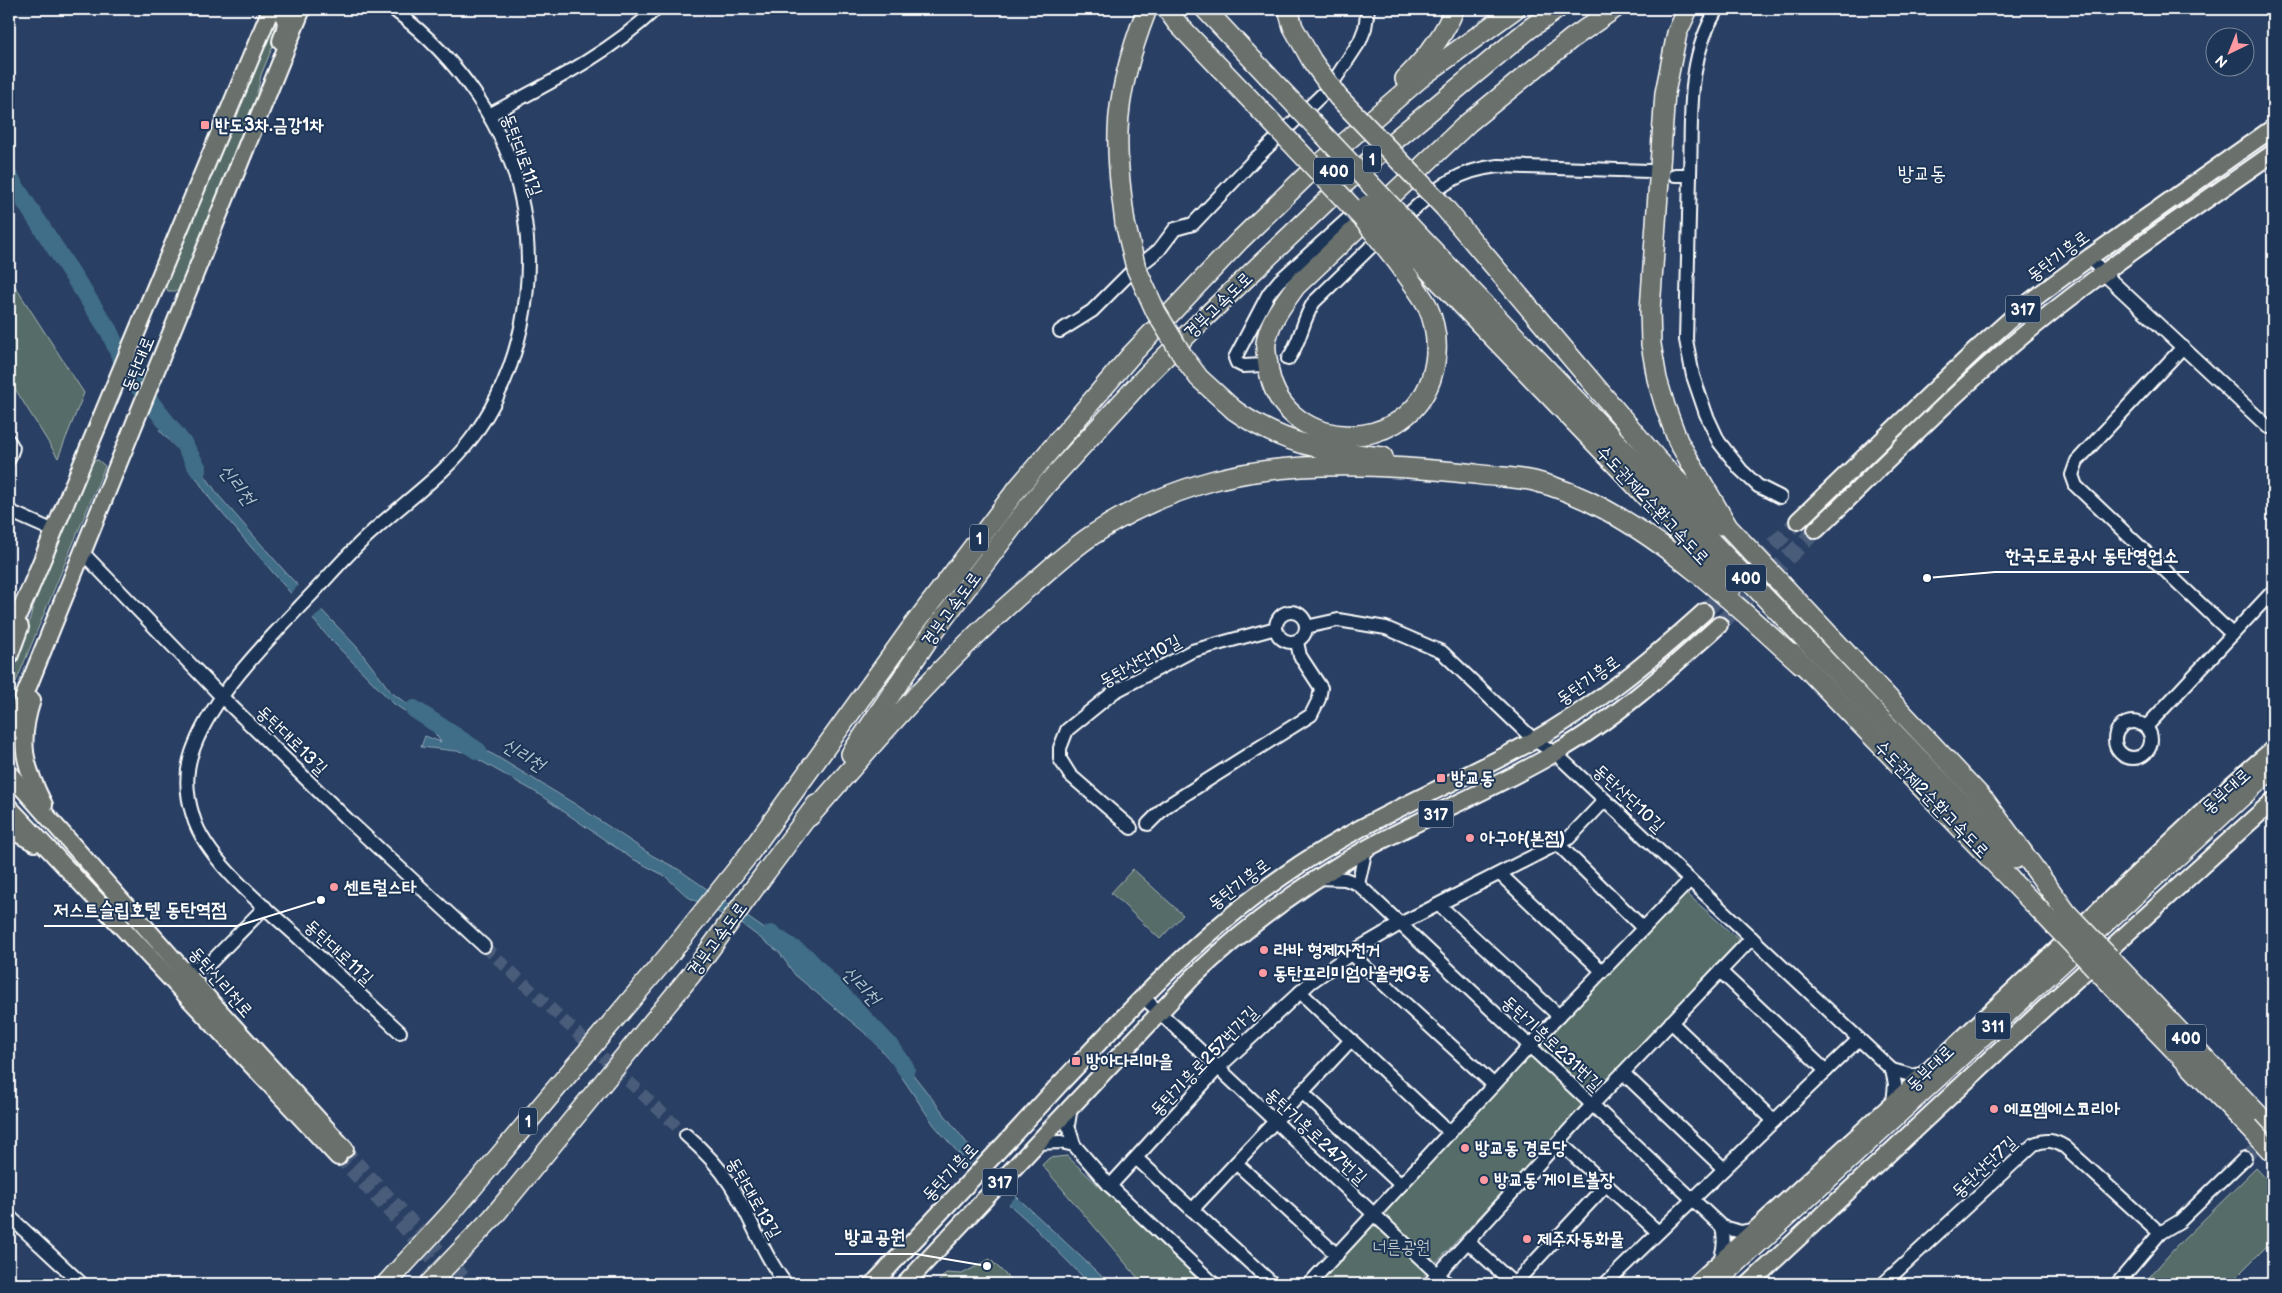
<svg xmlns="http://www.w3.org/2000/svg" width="2282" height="1293" font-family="'Balsamiq Sans','Poor Story',sans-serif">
  <rect width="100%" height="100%" fill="#293f63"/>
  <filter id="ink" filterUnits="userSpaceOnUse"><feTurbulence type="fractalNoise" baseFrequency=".02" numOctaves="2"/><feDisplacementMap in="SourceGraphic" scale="10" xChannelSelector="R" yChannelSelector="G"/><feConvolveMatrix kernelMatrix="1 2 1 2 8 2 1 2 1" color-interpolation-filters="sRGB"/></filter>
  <g filter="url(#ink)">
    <g fill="#556c68" stroke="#aab6b4">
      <polygon points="275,13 281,27 261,75 256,98 178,291 168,291 165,285"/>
      <polygon points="9,277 84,393 58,458 9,379"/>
      <polygon points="98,460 105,466 9,699 9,676 24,638 37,594 93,461"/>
      <polygon points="1133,869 1183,915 1160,939 1111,893"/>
      <polygon points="1684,891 1739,940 1416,1284 1316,1284"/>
      <polygon points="1067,1156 1203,1284 1143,1284 1042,1165 1049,1158"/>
      <polygon points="2256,1168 2273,1186 2273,1240 2229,1284 2143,1284 2175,1248"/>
      <polygon points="990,1259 1015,1284 936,1284 946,1273 962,1274"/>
    </g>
    <polygon fill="#416d87" stroke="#8da7b7" points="133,388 185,446 219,496 288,575 357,647 391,692 428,720 458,738 494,755 575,804 653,856 678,869 792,948 817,969 893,1049 988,1170 1110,1284 1090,1284 1032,1225 980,1178 934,1125 893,1064 871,1038 795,975 779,952 743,925 688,897 665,876 631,858 537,793 465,752 421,747 425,736 441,742 432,729 394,704 329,638 210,499 178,450 128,396"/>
    <g fill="#293f63">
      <polygon points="134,386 163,418 158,432 126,397 131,387"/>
      <polygon points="300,584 323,609 311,621 288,596"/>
      <polygon points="978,1155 991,1171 994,1171 1017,1195 1007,1206 967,1167"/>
    </g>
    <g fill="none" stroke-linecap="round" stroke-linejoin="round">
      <g stroke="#416d87" stroke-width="18">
        <polyline points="9,177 109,331 127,372 185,446 198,469"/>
        <polyline points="414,709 478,751"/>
        <polyline points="771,934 806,957 892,1048 906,1069"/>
      </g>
      <g stroke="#495c7a" stroke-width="12" stroke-dasharray="12 6" stroke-linecap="butt">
        <polyline points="484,946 686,1135"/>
        <polyline points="345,1149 471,1284"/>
        <polyline points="338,1157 455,1284"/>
        <polyline points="2245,1158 2267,1137"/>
      </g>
      <g stroke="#495c7a" stroke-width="16" stroke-dasharray="16 8" stroke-linecap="butt">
        <polyline points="1704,612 1798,521"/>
        <polyline points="1719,625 1816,530"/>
      </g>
      <defs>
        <g id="minor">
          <path d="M 393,9 C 457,57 509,127 523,208 C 537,286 521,368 475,434 C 447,473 408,499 373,531 C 351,550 331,574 311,595 C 271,637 215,692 194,747 C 185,769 186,794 193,816 C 205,860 268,910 301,940 C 334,971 367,1001 400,1032"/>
          <path d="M 489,115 C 549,83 606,56 656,9"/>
          <path d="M 1675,175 L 1690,175 C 1692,117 1686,60 1717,9"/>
          <polyline points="1690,175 1686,340 1693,376 1706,414 1719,442 1741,470 1758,486 1780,497"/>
          <path d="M 1399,222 C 1433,193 1451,171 1498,166 L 1649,171"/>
          <polyline points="2090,257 2103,273 2268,427"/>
          <polyline points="1060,331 1092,311 1130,273 1159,250 1175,229 1193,224 1251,163 1330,87 1360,41 1365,28 1368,9"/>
          <polyline points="2183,347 2077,461 2072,475 2076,486 2232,634"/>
          <path d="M 1288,359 C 1301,342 1302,320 1314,302 L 1383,235"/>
          <polyline points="1264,365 1243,366 1237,363 1235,358 1269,293 1279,281 1349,218"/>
          <polyline points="9,441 13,448 9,459"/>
          <polyline points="9,511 54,531"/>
          <polyline points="82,552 223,698 348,820 484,946"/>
          <circle cx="1291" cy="627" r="15"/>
          <polyline points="1306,627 1338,620 1386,628 1442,652 1534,740 1555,753 1892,1070"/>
          <circle cx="2133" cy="740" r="18"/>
          <polyline points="2146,727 2273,591"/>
          <polyline points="1148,824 1165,807 1311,715 1319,699 1321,688 1300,656 1297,642"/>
          <polyline points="1131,828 1070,775 1060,759 1060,748 1067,730 1114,692 1192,651 1276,628"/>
          <polyline points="1558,844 1643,928"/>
          <polyline points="1500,874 1602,971"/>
          <polyline points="1318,878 1345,879 1358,884 1366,849"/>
          <polyline points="1358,884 1722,1227"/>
          <polyline points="1439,905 1559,1016"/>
          <polyline points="1351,954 1494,1085"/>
          <polyline points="184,969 208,965 265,907"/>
          <polyline points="1720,971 1826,1071"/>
          <polyline points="1300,992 1450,1133"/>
          <polyline points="1142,996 1448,1284"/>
          <polyline points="1671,1022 1774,1121"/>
          <polyline points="1623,1073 1724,1169"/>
          <polyline points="1302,1092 1401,1185"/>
          <polyline points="1893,1103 1895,1084 1892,1070 1914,1076 1927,1072"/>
          <path d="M 686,1135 C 702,1149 718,1165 730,1184 C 751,1216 762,1254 786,1284"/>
          <polyline points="1559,1142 1658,1232"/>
          <polyline points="1036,1143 1061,1142 1074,1145 1068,1125 1071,1107"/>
          <polyline points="1074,1145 1110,1186 1214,1284"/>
          <polyline points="1136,1158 1273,1284"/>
          <polyline points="1236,1163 1337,1255"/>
          <polyline points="1110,1186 1218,1068 1311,982 1359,948 1400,924 1569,838 1605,800"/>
          <polyline points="1192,1210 1351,1040"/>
          <polyline points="9,1216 82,1284"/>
          <polyline points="1468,1242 1514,1284"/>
          <path d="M 1719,1263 C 1724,1249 1725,1241 1722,1227 L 1741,1232 L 1755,1229"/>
          <polyline points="1309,1284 1530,1046 1690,880"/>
          <polyline points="1429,1284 1592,1105 1752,938"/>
          <polyline points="1514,1284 1606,1185"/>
          <polyline points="1605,1284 1859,1039"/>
          <path d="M 1883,1284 L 2034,1144 C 2046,1139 2054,1140 2065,1147 L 2160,1233"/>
          <polyline points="2117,1284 2160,1233 2180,1221 2245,1158"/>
        </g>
        <g id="major">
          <path d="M 276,9 C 290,18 286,27 281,41"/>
          <polyline points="1798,521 1976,350 2032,300 2090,257 2273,128"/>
          <path d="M 1816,530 C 1883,466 1948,398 2020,338 C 2100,271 2188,213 2273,153"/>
          <polyline points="9,636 30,589 271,9"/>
          <polyline points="9,657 20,627"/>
          <path d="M 32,700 C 18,743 24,765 44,805"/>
          <polyline points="9,734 302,9"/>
          <polyline points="9,773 215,1006 345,1149"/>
          <polyline points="9,807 338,1157"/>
          <polyline points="9,829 35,843"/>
          <path d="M 873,1284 C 935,1218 997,1153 1058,1086 C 1129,1011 1198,935 1283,876 C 1360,821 1449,787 1531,742 C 1594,707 1651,660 1704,612"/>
          <path d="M 905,1284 L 1193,977 C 1245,928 1303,884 1366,849 C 1428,815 1494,789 1555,753 C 1615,719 1668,671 1719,625"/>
          <polyline points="1696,1284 1927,1072 2229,787 2273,749"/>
          <polyline points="1749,1284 2037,1015 2273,801"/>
        </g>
        <g id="highway">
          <polyline points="1167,9 1177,23 1246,95"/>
          <polyline points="1205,9 1267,75"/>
          <polyline points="1288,9 1293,27 1312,61"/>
          <polyline points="1688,9 1677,33 1665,93 1650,310 1651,344 1657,379 1665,406 1678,441 1728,527 1986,802 2067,913"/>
          <path d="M 1405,79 C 1425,59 1445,35 1454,9"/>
          <polyline points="1444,207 1656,458 1720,525"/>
          <path d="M 1125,223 C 1121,192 1117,162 1118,131 C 1119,92 1133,45 1147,9"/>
          <polyline points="1426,243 2015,859"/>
          <polyline points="1412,253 1622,471 1731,588"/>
          <path d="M 1399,264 C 1408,277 1419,291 1427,305 C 1438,329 1439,354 1431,379 C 1403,460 1278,452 1268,365 C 1267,358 1265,350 1266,343 C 1269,321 1284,303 1296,286 L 1468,123 L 1571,39 L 1614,9"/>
          <path d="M 1234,410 C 1283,445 1325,451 1383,457"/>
          <polyline points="1793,654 2054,925"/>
          <polyline points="851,754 929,638 1013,526 1046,485 1146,376 1199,323 1359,170 1529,29 1557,9"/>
          <path d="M 810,816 C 880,735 950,654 1031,585 C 1051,568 1070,550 1091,536 C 1129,510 1171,492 1215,480 C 1297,459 1392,465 1475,474 C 1494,477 1515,477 1534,481 C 1558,487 1584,498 1606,510 C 1679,550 1740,609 1801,664"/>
          <polyline points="766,872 816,805"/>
          <polyline points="2109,957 2273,1130"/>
          <polyline points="2096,969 2249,1127"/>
          <polyline points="386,1284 451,1213 668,956 746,858 910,630 1018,488 1132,354 1240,240 1306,176 1424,75 1515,9"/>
          <polyline points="429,1284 493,1217 691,975"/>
          <polyline points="1714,1284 2273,768"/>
        </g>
      </defs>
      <use href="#minor" stroke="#fff" stroke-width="16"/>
      <use href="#major" stroke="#fff" stroke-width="20"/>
      <use href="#highway" stroke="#fff" stroke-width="22"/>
      <use href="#minor" stroke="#1d3557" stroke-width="12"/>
      <use href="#major" stroke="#6a716d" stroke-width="16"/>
      <use href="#highway" stroke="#6a716d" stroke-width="19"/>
      <defs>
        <g id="highway-bridge">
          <polyline points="1312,61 1338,97 1444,207"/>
          <polyline points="1267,75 1426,243"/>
          <polyline points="1246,95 1364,220 1399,264"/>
          <polyline points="1367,205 1412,253"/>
          <polyline points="1125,223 1136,268 1156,312 1184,358 1199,378 1234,410"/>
          <polyline points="2067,913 2109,957"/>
          <polyline points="2054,925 2096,969"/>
          <polyline points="691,975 766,872"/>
          <polyline points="2249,1127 2273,1153"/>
        </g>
      </defs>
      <use href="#highway-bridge" stroke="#fff" stroke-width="22" stroke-linecap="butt"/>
      <use href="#highway-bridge" stroke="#6a716d" stroke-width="19"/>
    </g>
  </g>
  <g fill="#ff9aa2" stroke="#1d3557" stroke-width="2">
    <rect x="200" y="120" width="10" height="10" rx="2.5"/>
    <rect x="1436" y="773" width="10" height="10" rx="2.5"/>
    <circle cx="1470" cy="838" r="5"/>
    <circle cx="334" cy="887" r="5"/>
    <circle cx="1264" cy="950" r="5"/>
    <circle cx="1263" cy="973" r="5"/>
    <rect x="1071" y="1056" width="10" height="10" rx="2.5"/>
    <circle cx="1994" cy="1109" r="5"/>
    <circle cx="1465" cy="1148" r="5"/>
    <circle cx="1484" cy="1180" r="5"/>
    <circle cx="1527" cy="1239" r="5"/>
  </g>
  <g text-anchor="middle" stroke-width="4" stroke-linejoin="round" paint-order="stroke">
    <g fill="#1d3557" stroke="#bbc2cd" stroke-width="1">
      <rect x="1363" y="145.5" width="18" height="27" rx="4"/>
      <rect x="1314" y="157.5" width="40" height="27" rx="4"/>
      <rect x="2005.5" y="295.5" width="35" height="27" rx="4"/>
      <rect x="970" y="524.5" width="18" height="27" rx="4"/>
      <rect x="1726" y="564.5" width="40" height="27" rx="4"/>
      <rect x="1418.5" y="800.5" width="35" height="27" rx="4"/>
      <rect x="1975.5" y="1012.5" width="35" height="27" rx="4"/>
      <rect x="2166" y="1024.5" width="40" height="27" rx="4"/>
      <rect x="519" y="1107.5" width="18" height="27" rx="4"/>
      <rect x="982.5" y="1168.5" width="35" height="27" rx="4"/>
    </g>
    <g font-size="16" font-weight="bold" fill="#fff">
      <text x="1372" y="165">1</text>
      <text x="1334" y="177">400</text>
      <text x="2023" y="315">317</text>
      <text x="979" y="544">1</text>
      <text x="1746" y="584">400</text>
      <text x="1436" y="820">317</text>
      <text x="1993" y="1032">311</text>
      <text x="2186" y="1044">400</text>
      <text x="528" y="1127">1</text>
      <text x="1000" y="1188">317</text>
    </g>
    <g font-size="18" font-weight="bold" fill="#fff" stroke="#1d3557" text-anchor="start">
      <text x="215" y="131">반도3차.금강1차</text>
      <text x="1451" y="784">방교동</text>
      <text x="1480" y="844">아구야(본점)</text>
      <text x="344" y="893">센트럴스타</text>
      <text x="1274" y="956">라바 형제자전거</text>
      <text x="1273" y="979">동탄프리미엄아울렛G동</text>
      <text x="1086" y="1067">방아다리마을</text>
      <text x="2004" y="1115">에프엠에스코리아</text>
      <text x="1475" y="1154">방교동 경로당</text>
      <text x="1494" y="1186">방교동 게이트볼장</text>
      <text x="1537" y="1245">제주자동화물</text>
    </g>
    <g font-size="18" fill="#fff" stroke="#1d3557">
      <text transform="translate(522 155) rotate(70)" y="6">동탄대로11길</text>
      <text transform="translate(2058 256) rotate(-37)" y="6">동탄기흥로</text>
      <text transform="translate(1218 305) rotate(-44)" y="6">경부고속도로</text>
      <text transform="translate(138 364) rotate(-68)" y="6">동탄대로</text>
      <text transform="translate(1653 505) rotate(47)" y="6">수도권제2순환고속도로</text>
      <text transform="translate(951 609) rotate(-54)" y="6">경부고속도로</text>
      <text transform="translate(1140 661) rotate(-29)" y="6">동탄산단10길</text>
      <text transform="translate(1588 680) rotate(-35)" y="6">동탄기흥로</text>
      <text transform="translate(292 740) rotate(44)" y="6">동탄대로13길</text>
      <text transform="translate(2226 791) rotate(-42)" y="6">동부대로</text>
      <text transform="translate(1629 798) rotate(43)" y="6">동탄산단10길</text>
      <text transform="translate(1932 799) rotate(46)" y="6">수도권제2순환고속도로</text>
      <text transform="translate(1239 884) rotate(-37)" y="6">동탄기흥로</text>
      <text transform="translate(717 939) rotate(-54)" y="6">경부고속도로</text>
      <text transform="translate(339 952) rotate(43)" y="6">동탄대로11길</text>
      <text transform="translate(221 982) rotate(49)" y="6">동탄신리천로</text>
      <text transform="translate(1552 1043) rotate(43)" y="6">동탄기흥로231번길</text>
      <text transform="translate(1204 1061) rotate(-46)" y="6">동탄기흥로257번가길</text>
      <text transform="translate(1930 1068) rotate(-44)" y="6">동부대로</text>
      <text transform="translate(1316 1136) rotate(43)" y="6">동탄기흥로247번길</text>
      <text transform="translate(1984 1167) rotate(-43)" y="6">동탄산단7길</text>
      <text transform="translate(950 1172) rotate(-47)" y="6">동탄기흥로</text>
      <text transform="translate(754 1198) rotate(60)" y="6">동탄대로13길</text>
    </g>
    <g font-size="18" fill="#bbc4c3" stroke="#1d3557">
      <text x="1401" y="1253">너른공원</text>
    </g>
    <g font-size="19" font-style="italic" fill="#b3c5cf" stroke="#1d3557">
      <text transform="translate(238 484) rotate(53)" y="7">신리천</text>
      <text transform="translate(524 754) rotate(32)" y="7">신리천</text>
      <text transform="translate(862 985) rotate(47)" y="7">신리천</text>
    </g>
    <g font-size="20" fill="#fff" stroke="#1d3557">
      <text x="1922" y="180">방교동</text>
    </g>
  </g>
  <path fill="none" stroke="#fff" stroke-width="2" d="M1927 578L1995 572H2189M321 900L237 926H44M987 1266L916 1254H835"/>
  <g fill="#fff" stroke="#1d3557" stroke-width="2">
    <circle cx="1927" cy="578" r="5"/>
    <circle cx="321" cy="900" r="5"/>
    <circle cx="987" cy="1266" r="5"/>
  </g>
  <g font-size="19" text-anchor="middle" font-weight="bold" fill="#fff" stroke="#1d3557" stroke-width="4" stroke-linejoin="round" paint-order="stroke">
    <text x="2092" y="562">한국도로공사 동탄영업소</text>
    <text x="140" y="916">저스트슬립호텔 동탄역점</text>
    <text x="875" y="1243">방교공원</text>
  </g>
  <rect width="2282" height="1293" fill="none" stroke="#1d3557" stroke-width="30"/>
  <rect x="15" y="15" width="2252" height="1263" fill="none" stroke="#fff" stroke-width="2" filter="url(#ink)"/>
  <g transform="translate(2230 52) rotate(223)"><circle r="24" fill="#1d3557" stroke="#77869a"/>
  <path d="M0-4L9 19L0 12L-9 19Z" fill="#ff9aa2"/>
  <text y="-8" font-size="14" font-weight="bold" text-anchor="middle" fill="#ffffff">N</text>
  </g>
</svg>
